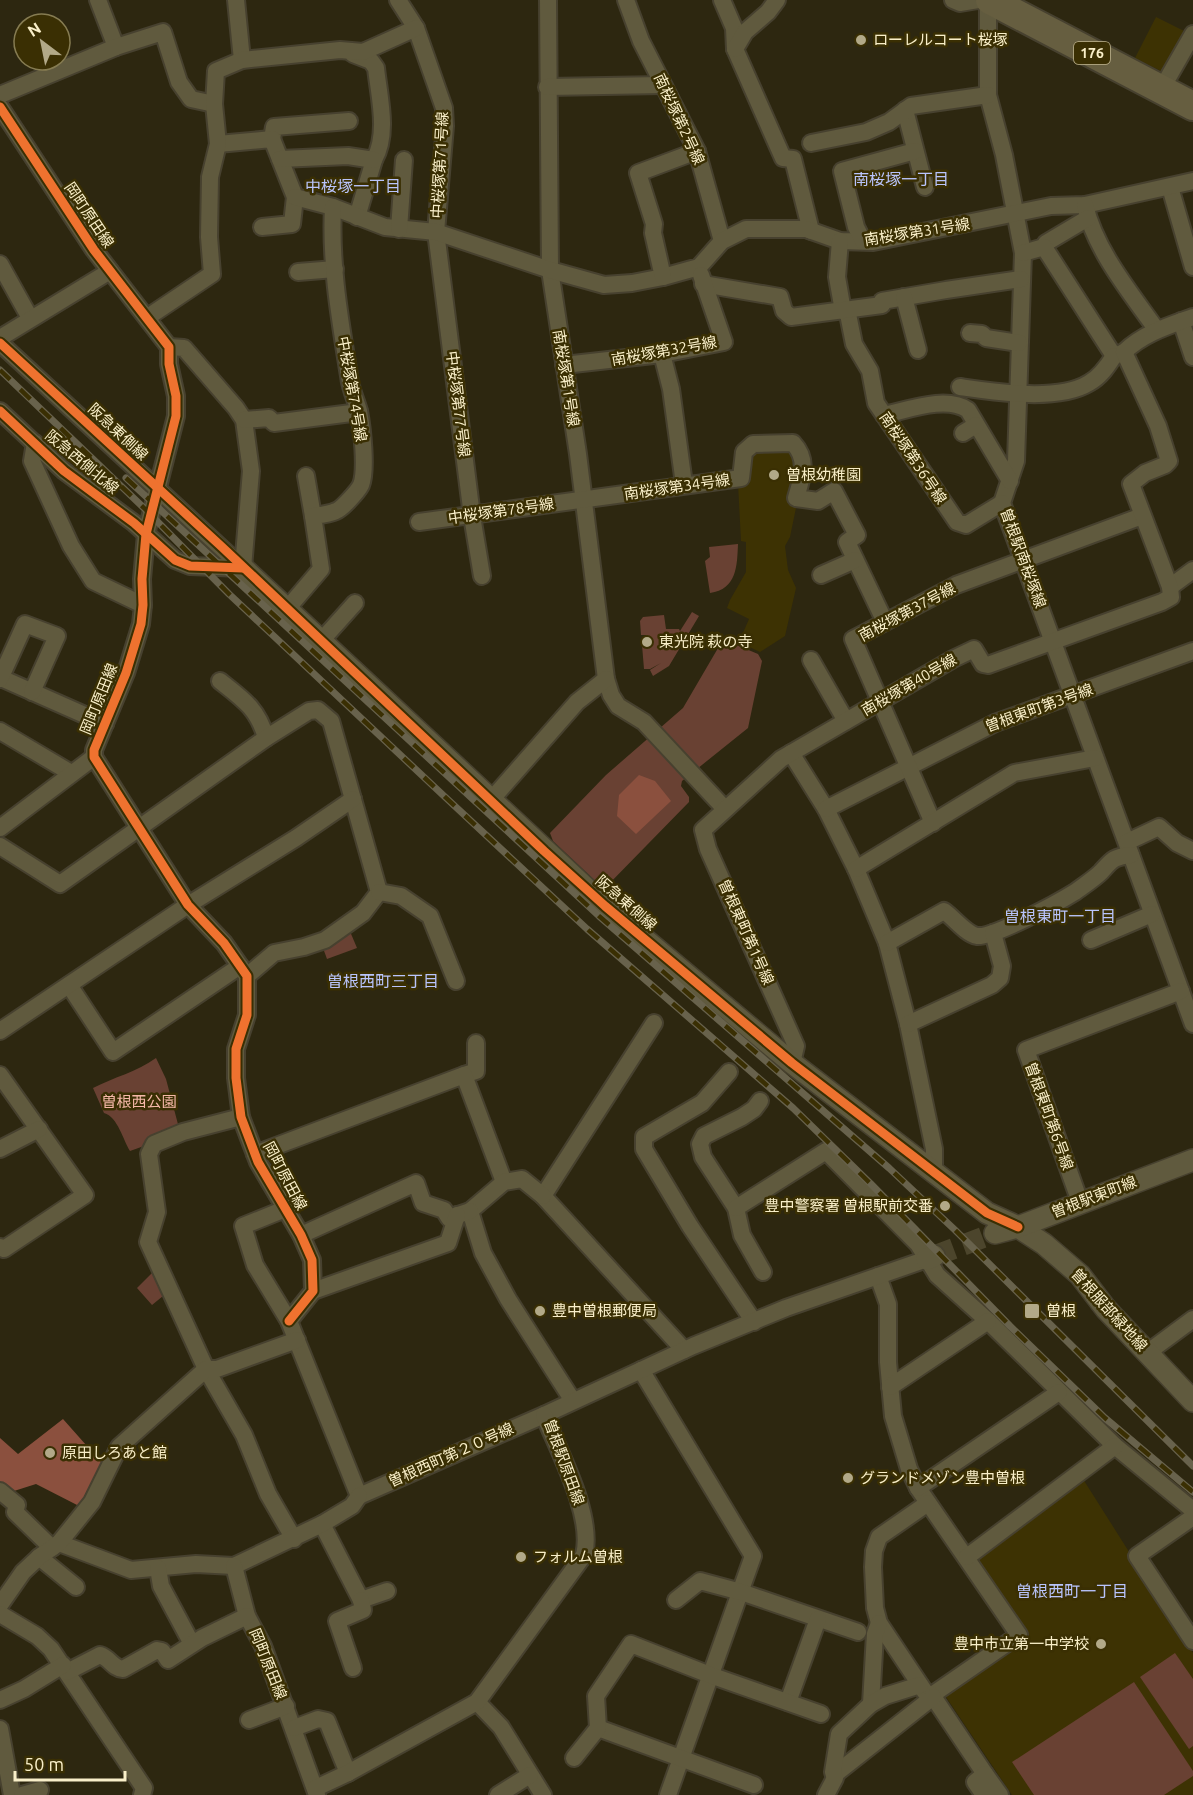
<svg xmlns="http://www.w3.org/2000/svg" width="1193" height="1795" font-family="Ubuntu,'Noto Sans JP',sans-serif">
  <rect width="100%" height="100%" fill="#2d2710"/>
  <g fill="#3d3203">
    <polygon points="1156,17 1186,32 1165,73 1135,58"/>
    <polygon points="753,449 797,451 797,503 790,537 785,546 788,570 796,588 785,636 760,652 739,642 749,619 727,608 730,600 746,572 746,542 741,541 738,483 748,483 749,457"/>
    <polygon points="1083,1479 1193,1653 1193,1795 1012,1795 946,1697 947,1691 1027,1636 976,1564 978,1556"/>
  </g>
  <g fill="#694133">
    <path d="M 738,544 C 737,566 737,589 710,593 L 705,561 L 710,557 L 709,547 Z"/>
    <polygon points="692,612 699,616 669,666 653,676 650,670 661,663 650,669 644,669 642,645 647,644 646,635 641,635 640,621 643,617 664,615 666,629 679,629 680,631"/>
    <polygon points="727,641 758,654 762,661 748,728 682,781 681,786 689,797 689,802 604,889 553,841 550,833 606,775 683,708 721,643"/>
    <polygon points="349,929 357,948 327,959 323,948"/>
    <path d="M 156,1058 L 166,1079 L 179,1128 L 143,1144 L 144,1146 L 130,1151 C 123,1140 118,1117 104,1113 L 93,1088 C 114,1077 137,1072 156,1058 Z"/>
    <polygon points="153,1272 159,1279 156,1282 163,1296 152,1305 137,1288"/>
    <polygon points="1175,1653 1193,1679 1193,1746 1189,1749 1140,1677"/>
    <polygon points="1134,1682 1193,1771 1193,1776 1164,1795 1034,1795 1012,1762"/>
  </g>
  <g fill="#8b503e">
    <polygon points="639,775 655,781 671,801 636,834 617,816 619,795"/>
    <polygon points="63,1419 102,1463 79,1506 36,1484 14,1491 0,1482 0,1438 18,1454"/>
  </g>
  <g fill="none" stroke-linecap="round" stroke-linejoin="round">
    <polyline stroke="#4c452c" stroke-width="21" stroke-dasharray="21 10" stroke-linecap="butt" points="934,1256 995,1233"/>
    <defs>
      <g id="minor">
        <polyline points="98,0 116,47"/>
        <polyline points="236,0 242,60"/>
        <polyline points="398,0 416,28 444,108 445,126 436,232 472,516 482,576"/>
        <polyline points="548,0 550,270 578,454 606,679 611,695 618,706 644,722 725,809"/>
        <polyline points="626,0 641,41 697,151 722,241"/>
        <polyline points="722,0 734,28 735,49 783,158 793,159 811,231"/>
        <polyline points="953,0 960,3 978,0"/>
        <polyline points="988,0 988,95 1004,155 1023,253 1016,461 1002,503 1193,1024"/>
        <polyline points="735,49 745,32 768,12 777,0"/>
        <path d="M 353,54 L 371,61 L 376,68 C 379,96 389,134 374,160 L 357,217"/>
        <polyline points="547,87 663,85"/>
        <polyline points="1161,90 1193,34"/>
        <polyline points="0,95 116,47 163,32 179,82 191,99 214,104"/>
        <polyline points="0,107 94,250 169,347 169,364 176,396 176,416 146,534 142,579 143,605 141,624 126,673 94,750 94,757 188,905 224,943 247,976 247,1015 236,1049 236,1078 241,1117 258,1162 301,1235 312,1260 313,1291 289,1321"/>
        <polyline points="905,110 925,187"/>
        <polyline points="272,139 274,127 349,121"/>
        <polyline points="811,143 866,132 889,122 911,106 988,95"/>
        <polyline points="218,144 272,139 295,197 292,224 262,227"/>
        <polyline points="280,159 348,156 374,160"/>
        <polyline points="1170,187 1193,267"/>
        <polyline points="295,197 333,207 385,227 436,232 550,270 604,285 632,283 663,277 699,267 722,241 746,229 806,229 840,241 873,242 1051,206 1085,205 1193,181"/>
        <path d="M 1085,205 C 1095,250 1130,292 1156,329"/>
        <polyline points="399,229 404,160"/>
        <polyline points="840,241 837,277 843,311 848,314 854,344 870,371 876,403 957,522 966,525 1002,503"/>
        <polyline points="863,241 856,227 842,171 915,151"/>
        <polyline points="1044,247 1046,243 1088,218"/>
        <polyline points="1023,253 1044,247 1114,356 1122,353"/>
        <polyline points="0,264 30,318"/>
        <polyline points="298,272 335,269"/>
        <polyline points="663,277 653,233 654,224 638,173 697,151"/>
        <polyline points="703,284 780,297 784,311 791,317 882,305 882,301 946,290 1021,279"/>
        <polyline points="904,297 918,350"/>
        <polyline points="148,317 212,274 209,237 210,177 218,144 214,104 216,71 242,60 340,50 363,52 416,28"/>
        <polyline points="1181,321 1193,357"/>
        <polyline points="970,333 982,334 986,338 1019,343"/>
        <polyline points="0,338 110,271"/>
        <polyline points="0,343 243,568"/>
        <polyline points="169,347 184,348 236,408 244,420 251,471 243,568"/>
        <polyline points="662,354 671,389 684,484"/>
        <polyline points="564,365 662,354 724,342 701,275"/>
        <path d="M 960,387 C 995,392 1058,402 1089,383 C 1100,377 1107,367 1114,356"/>
        <polyline points="0,411 64,471 134,523 175,560 190,566 243,568"/>
        <path d="M 884,415 C 908,410 946,395 968,410 L 1010,481"/>
        <polyline points="244,420 269,418 274,423 359,412"/>
        <polyline points="963,433 976,425"/>
        <polyline points="35,443 32,461 71,546 93,581 143,605"/>
        <polyline points="306,476 313,516"/>
        <path d="M 419,522 L 741,478 L 744,452 L 753,444 L 793,443 C 809,460 802,477 796,498 L 818,501 L 834,491 L 857,535 L 847,542 L 885,622"/>
        <polyline points="821,575 855,560"/>
        <polyline points="1170,587 1193,570"/>
        <path d="M 287,609 L 321,569 L 313,516 C 320,515 330,514 336,511 C 342,509 358,491 361,485 C 367,470 362,427 359,411 C 356,400 350,388 349,376 C 340,320 330,264 333,207"/>
        <polyline points="321,641 355,603"/>
        <polyline points="811,660 846,721"/>
        <polyline points="1,678 105,724"/>
        <polyline points="0,679 25,624 57,636 32,692"/>
        <path d="M 220,681 C 243,699 258,709 266,738"/>
        <polyline points="0,731 71,773"/>
        <polyline points="791,753 826,809 856,869 887,943 908,1024 934,1149 934,1172"/>
        <polyline points="491,800 577,702 606,679"/>
        <polyline points="826,809 995,723 1193,651"/>
        <polyline points="933,823 853,639 956,585 1142,516"/>
        <polyline points="0,828 94,757"/>
        <polyline points="1127,842 1159,827 1177,843 1193,851"/>
        <polyline points="0,846 60,884 266,738 309,711 318,710 331,721 379,892 363,913 325,940 304,947 274,953 247,976"/>
        <polyline points="856,869 1014,773 1095,758"/>
        <polyline points="379,892 401,896 430,916 456,981"/>
        <polyline points="1091,940 1152,914"/>
        <path d="M 887,943 L 944,911 C 954,918 966,934 977,936 C 993,938 1059,902 1075,892 C 1083,886 1094,879 1101,872 C 1112,860 1113,857 1131,855"/>
        <polyline points="69,985 113,1052 240,966"/>
        <polyline points="654,1023 543,1196 684,1350"/>
        <polyline points="908,1024 992,985 1000,978 1002,966 993,933"/>
        <polyline points="0,1031 188,905 296,838 353,799"/>
        <path d="M 792,1063 L 796,1046 L 708,849 L 703,830 L 781,759 L 953,659 L 974,649 L 983,664 L 988,665 L 1162,602 L 1171,597 L 1170,587 L 1131,484 L 1145,473 L 1165,465 L 1169,461 L 1158,426 L 1124,352 C 1144,333 1168,326 1193,317"/>
        <polyline points="729,1072 702,1103 644,1137 644,1149 690,1226 754,1322"/>
        <polyline points="0,1075 85,1195 4,1249 0,1247"/>
        <polyline points="464,1075 476,1071 476,1043"/>
        <polyline points="760,1101 754,1109 742,1117 704,1136 700,1144 703,1157 736,1208 742,1235 763,1272"/>
        <polyline points="241,1117 183,1132 154,1144 149,1154 157,1212 148,1242 206,1369 244,1435 268,1494 294,1539"/>
        <polyline points="0,1149 39,1129"/>
        <polyline points="255,1154 464,1075 504,1182"/>
        <polyline points="543,1196 522,1179 504,1182 470,1211 483,1253 508,1299 573,1401"/>
        <polyline points="1080,1202 1026,1050 1181,991"/>
        <polyline points="736,1208 826,1151 918,1244 937,1275 988,1321 1115,1446 1193,1510"/>
        <polyline points="285,1209 243,1226 255,1265 289,1321 359,1496"/>
        <polyline points="301,1235 416,1183 423,1203 444,1210 449,1218 470,1211"/>
        <polyline points="878,1276 888,1304 888,1362 893,1416 909,1469 918,1488 1019,1635 932,1695"/>
        <polyline points="313,1291 448,1243 457,1215"/>
        <polyline points="1147,1353 1193,1319"/>
        <polyline points="641,1370 753,1556 668,1795"/>
        <polyline points="890,1387 988,1321"/>
        <polyline points="918,1488 1059,1392"/>
        <polyline points="0,1491 17,1505 15,1512 52,1548"/>
        <polyline points="359,1496 544,1415 693,1346 786,1308 927,1259"/>
        <polyline points="928,1503 879,1537 874,1551 873,1567 875,1608 879,1623 925,1692 932,1695 985,1774"/>
        <polyline points="1193,1517 1137,1556 1193,1641"/>
        <polyline points="322,1524 361,1600 387,1591"/>
        <polyline points="59,1543 131,1570 196,1564 234,1566 322,1524 352,1506 359,1496"/>
        <polyline points="39,1557 76,1587"/>
        <polyline points="967,1557 1115,1446"/>
        <polyline points="234,1566 247,1616 263,1646 317,1795"/>
        <polyline points="158,1568 161,1586 192,1644"/>
        <polyline points="676,1600 700,1581 741,1592 858,1632"/>
        <polyline points="0,1605 23,1572 39,1557 59,1543 92,1502 119,1447 206,1369 217,1369 297,1340"/>
        <polyline points="0,1614 37,1636 51,1649 144,1788 142,1795"/>
        <polyline points="353,1668 337,1621 363,1610 361,1600"/>
        <path d="M 67,1672 L 100,1655 C 110,1658 112,1668 123,1669 L 157,1650 L 162,1651 L 168,1660 L 202,1638 L 247,1616"/>
        <polyline points="0,1700 24,1689 63,1665"/>
        <polyline points="477,1702 501,1727 543,1795"/>
        <polyline points="788,1702 818,1619"/>
        <polyline points="871,1704 875,1634 879,1623"/>
        <polyline points="249,1720 286,1706"/>
        <polyline points="294,1728 318,1719 327,1721 348,1773"/>
        <polyline points="598,1728 754,1785"/>
        <polyline points="0,1729 12,1795"/>
        <polyline points="574,1758 598,1728 596,1696 631,1644 710,1675 821,1714"/>
        <polyline points="834,1775 933,1697"/>
        <path d="M 316,1788 L 348,1773 L 477,1702 L 584,1555 C 594,1516 559,1452 544,1415"/>
        <polyline points="22,1795 40,1790"/>
        <polyline points="498,1795 530,1775"/>
        <polyline points="826,1795 835,1778 833,1772 839,1734 871,1704 885,1696 920,1685"/>
        <polyline points="984,1795 975,1782 985,1774 1000,1795"/>
      </g>
      <g id="tertiary">
        <polyline points="243,568 605,906 792,1063 987,1213 1018,1227 1044,1244 1080,1275 1106,1309 1193,1401"/>
        <polyline points="995,1233 1018,1227 1193,1160"/>
        <polyline points="927,1259 934,1256"/>
      </g>
      <polyline id="trunk" points="990,0 1193,106"/>
    </defs>
    <use href="#minor" stroke="#47412f" stroke-width="20"/>
    <use href="#tertiary" stroke="#47412f" stroke-width="24"/>
    <use href="#trunk" stroke="#47412f" stroke-width="32"/>
    <use href="#minor" stroke="#605a3e" stroke-width="16"/>
    <use href="#tertiary" stroke="#605a3e" stroke-width="21"/>
    <use href="#trunk" stroke="#665e40" stroke-width="28"/>
    <defs>
      <g id="rail">
        <polyline points="0,370 145,509 229,594 444,796 587,929 793,1108 871,1184 1010,1326 1105,1418 1193,1492"/>
        <polyline points="126,478 599,916 889,1168 955,1230 1193,1466"/>
      </g>
    </defs>
    <use href="#rail" stroke="#68624c" stroke-width="7"/>
    <use href="#rail" stroke="#3a2f03" stroke-width="4.5" stroke-dasharray="14" stroke-linecap="butt"/>
    <defs>
      <g id="cycleway">
        <polyline points="0,107 94,250 169,347 169,364 176,396 176,416 146,534 142,579 143,605 141,624 126,673 94,750 94,757 188,905 224,943 247,976 247,1015 236,1049 236,1078 241,1117 258,1162 301,1235 312,1260 313,1291 289,1321"/>
        <polyline points="0,343 222,547 544,851 605,906 792,1063 987,1213 1018,1227"/>
        <polyline points="0,411 64,471 134,523 175,560 190,566 243,568"/>
      </g>
    </defs>
    <use href="#cycleway" stroke="#3a2f03" stroke-width="13"/>
    <use href="#cycleway" stroke="#ef722f" stroke-width="9"/>
  </g>
  <g fill="#b2a988" stroke="#3a2f03" stroke-width="2">
    <circle cx="861" cy="40" r="6"/>
    <circle cx="774" cy="475" r="6"/>
    <circle cx="647" cy="642" r="6"/>
    <circle cx="945" cy="1206" r="6"/>
    <circle cx="540" cy="1311" r="6"/>
    <rect x="1024" y="1303" width="16" height="16" rx="3"/>
    <circle cx="50" cy="1453" r="6"/>
    <circle cx="848" cy="1478" r="6"/>
    <circle cx="521" cy="1557" r="6"/>
    <circle cx="1101" cy="1644" r="6"/>
  </g>
  <g text-anchor="middle" stroke-width="5" stroke-linejoin="round" paint-order="stroke">
    <rect fill="#3a2f03" stroke="#c0b58e" stroke-width="1.5" x="1074" y="42" width="36" height="22" rx="4.5"/>
    <g font-size="14" font-weight="bold" fill="#f9efc9">
      <text x="1092" y="58">176</text>
    </g>
    <g font-size="15" fill="#f9efc9" stroke="#3a2f03" text-anchor="start">
      <text x="873" y="45">ローレルコート桜塚</text>
      <text x="786" y="480">曽根幼稚園</text>
      <text x="659" y="647">東光院 萩の寺</text>
      <text x="933" y="1211" text-anchor="end">豊中警察署 曽根駅前交番</text>
      <text x="552" y="1316">豊中曽根郵便局</text>
      <text x="1046" y="1316">曽根</text>
      <text x="62" y="1458">原田しろあと館</text>
      <text x="860" y="1483">グランドメゾン豊中曽根</text>
      <text x="533" y="1562">フォルム曽根</text>
      <text x="1089" y="1649" text-anchor="end">豊中市立第一中学校</text>
    </g>
    <g font-size="15" fill="#f9efc9" stroke="#3a2f03">
      <text transform="translate(679 119) rotate(65)" y="5">南桜塚第2号線</text>
      <text transform="translate(440 165) rotate(-87)" y="5">中桜塚第71号線</text>
      <text transform="translate(89 215) rotate(56)" y="5">岡町原田線</text>
      <text transform="translate(917 232) rotate(-9)" y="5">南桜塚第31号線</text>
      <text transform="translate(664 351) rotate(-10)" y="5">南桜塚第32号線</text>
      <text transform="translate(566 378) rotate(81)" y="5">南桜塚第1号線</text>
      <text transform="translate(352 389) rotate(80)" y="5">中桜塚第74号線</text>
      <text transform="translate(458 404) rotate(83)" y="5">中桜塚第77号線</text>
      <text transform="translate(118 432) rotate(43)" y="5">阪急東側線</text>
      <text transform="translate(913 458) rotate(56)" y="5">南桜塚第36号線</text>
      <text transform="translate(82 462) rotate(40)" y="5">阪急西側北線</text>
      <text transform="translate(677 487) rotate(-8)" y="5">南桜塚第34号線</text>
      <text transform="translate(501 511) rotate(-8)" y="5">中桜塚第78号線</text>
      <text transform="translate(1023 558) rotate(70)" y="5">曽根駅南桜塚線</text>
      <text transform="translate(907 612) rotate(-28)" y="5">南桜塚第37号線</text>
      <text transform="translate(909 685) rotate(-30)" y="5">南桜塚第40号線</text>
      <text transform="translate(99 699) rotate(-68)" y="5">岡町原田線</text>
      <text transform="translate(1039 708) rotate(-20)" y="5">曽根東町第3号線</text>
      <text transform="translate(626 903) rotate(41)" y="5">阪急東側線</text>
      <text transform="translate(746 932) rotate(66)" y="5">曽根東町第1号線</text>
      <text transform="translate(1049 1116) rotate(70)" y="5">曽根東町第6号線</text>
      <text transform="translate(285 1176) rotate(62)" y="5">岡町原田線</text>
      <text transform="translate(1094 1197) rotate(-21)" y="5">曽根駅東町線</text>
      <text transform="translate(1109 1310) rotate(48)" y="5">曽根服部緑地線</text>
      <text transform="translate(451 1455) rotate(-24)" y="5">曽根西町第２０号線</text>
      <text transform="translate(564 1462) rotate(70)" y="5">曽根駅原田線</text>
      <text transform="translate(268 1664) rotate(68)" y="5">岡町原田線</text>
    </g>
    <g font-size="15" fill="#f5b8a8" stroke="#3a2f03">
      <text x="139" y="1107">曽根西公園</text>
    </g>
    <g font-size="16" fill="#b9c4fc" stroke="#3a2f03">
      <text x="901" y="185">南桜塚一丁目</text>
      <text x="353" y="192">中桜塚一丁目</text>
      <text x="1060" y="922">曽根東町一丁目</text>
      <text x="383" y="987">曽根西町三丁目</text>
      <text x="1072" y="1597">曽根西町一丁目</text>
    </g>
  </g>
  <g transform="translate(42 42) rotate(328)"><circle r="28" fill="#3a2f03" stroke="#867c52" stroke-width="1.5"/>
  <path d="M0-4.5L10 22L0 15L-10 22Z" fill="#b2a988"/>
  <text y="-9" font-size="16" font-weight="bold" text-anchor="middle" fill="#f9efc9">N</text>
  </g>
  <path d="M15 1771v9h110v-9" fill="none" stroke="#f9efc9" stroke-width="3"/>
  <text x="24" y="1771" font-size="18" fill="#f9efc9" stroke="#3a2f03" stroke-width="4.5" paint-order="stroke">50 m</text>
</svg>
